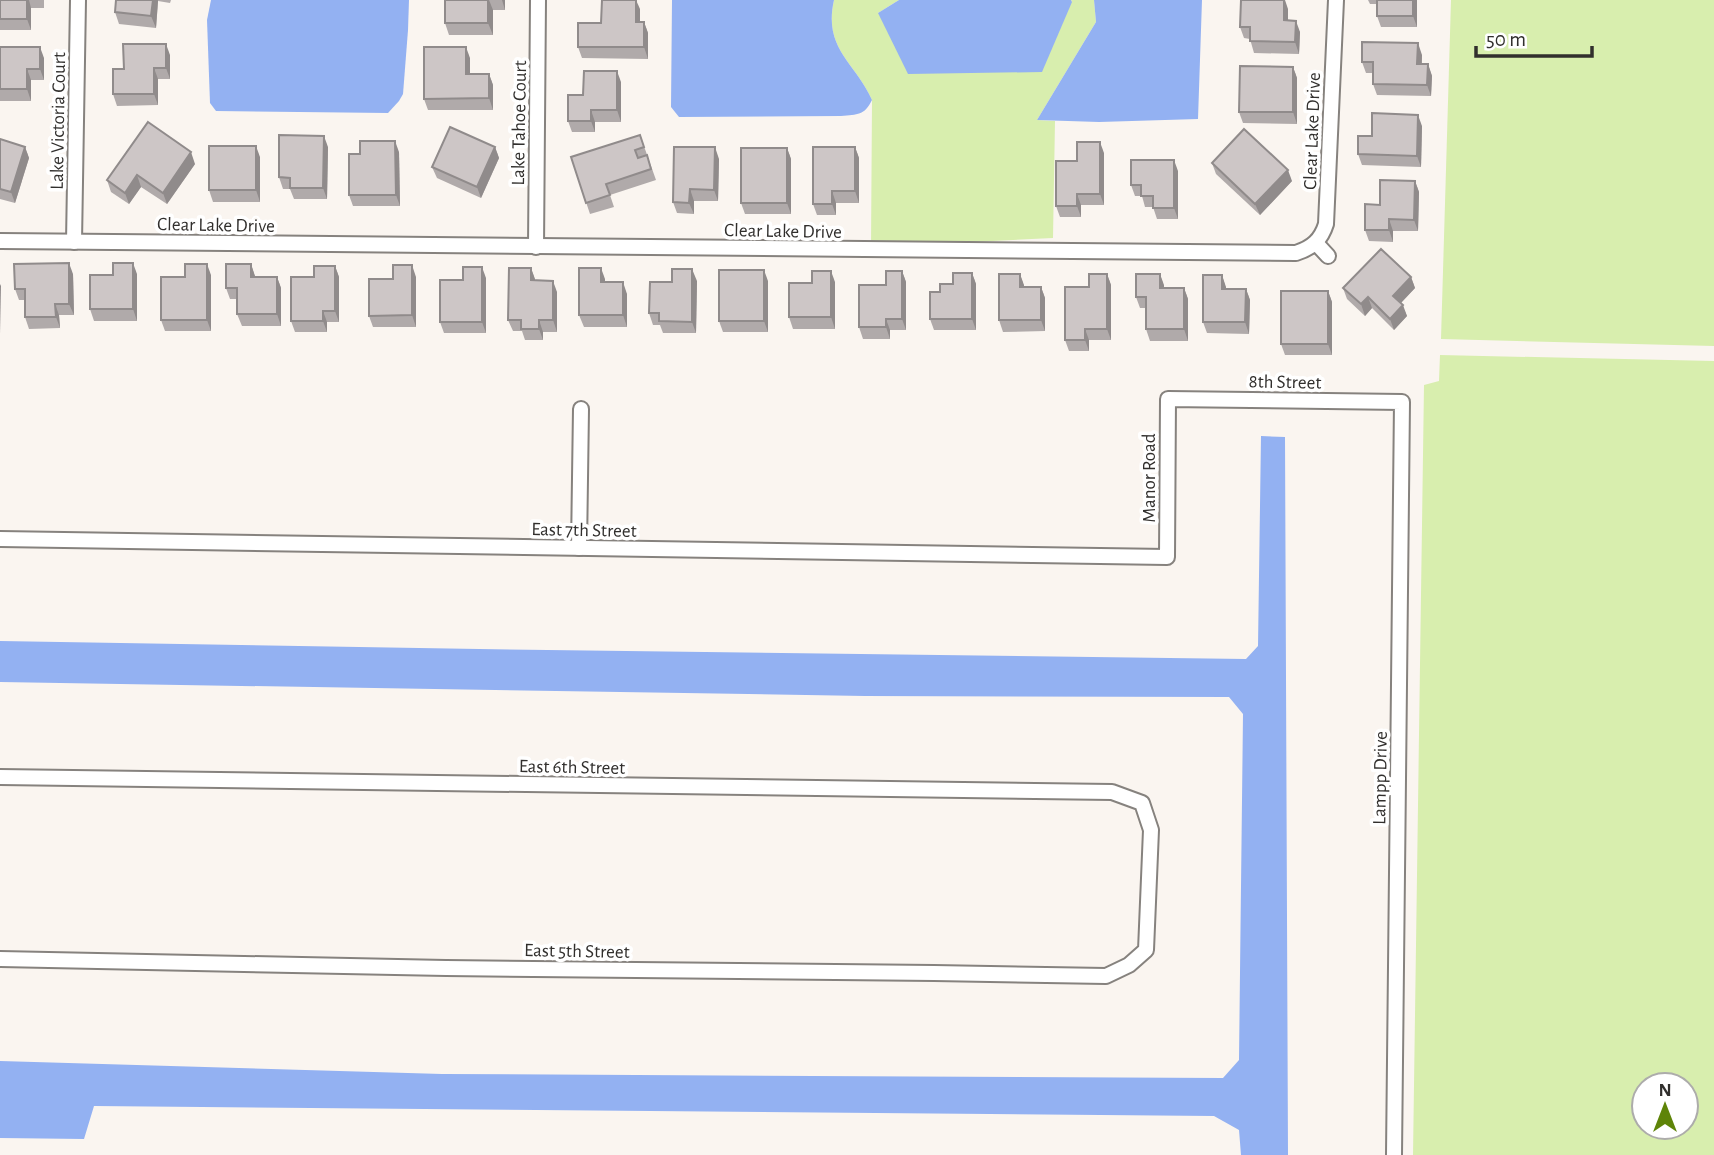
<svg xmlns="http://www.w3.org/2000/svg" width="1714" height="1155" font-family="'Alegreya Sans',sans-serif">
  <rect width="100%" height="100%" fill="#faf5f0"/>
  <g fill="#d8eeae" fill-rule="evenodd">
    <path d="M 834,0 L 899,0 L 878,13 L 1072,2 L 1071,0 L 1094,0 L 1096,22 L 1037,120 L 1055,121 L 1053,238 L 871,247 L 872,100 C 855,62 823,49 834,0 Z"/>
    <polygon points="1451,0 1714,0 1714,346 1441,339"/>
    <path d="M 1440,355 L 1714,361 L 1714,1155 L 1413,1155 L 1424,385 L 1439,381 ZM 1644,1085 L 1686,1085 L 1686,1127 L 1644,1127 Z"/>
  </g>
  <g fill="#93b1f2">
    <polygon points="211,0 409,0 408,30 403,94 399,101 388,113 216,111 210,103 207,20"/>
    <path d="M 672,0 L 834,0 C 823,49 855,62 872,100 C 864,116 858,114 841,116 L 679,117 L 671,107 Z"/>
    <polygon points="899,0 1071,0 1072,2 1042,72 908,74 878,13"/>
    <polygon points="1094,0 1202,0 1198,119 1099,122 1037,120 1096,22"/>
    <polygon points="1261,436 1285,437 1288,1155 1241,1155 1239,1130 1214,1116 94,1106 84,1139 0,1138 0,1061 442,1074 1223,1078 1239,1060 1243,714 1229,697 865,696 0,682 0,641 479,649 1246,659 1258,646"/>
  </g>
  <g fill="none" stroke-linecap="round" stroke-linejoin="round">
    <defs>
      <g id="street">
        <path d="M 0,241 L 1296,253 C 1312,248 1321,240 1326,224 L 1336,0"/>
        <polyline points="74,242 78,0"/>
        <polyline points="1316,243 1328,256"/>
        <polyline points="536,247 538,0"/>
        <polyline points="0,539 1167,557 1168,399 1402,402 1394,1155"/>
        <polyline points="579,548 581,409"/>
        <polyline points="0,777 1112,792 1142,803 1151,830 1146,950 1129,965 1106,976 934,973 446,968 0,959"/>
      </g>
    </defs>
    <use href="#street" stroke="#86827e" stroke-width="18"/>
    <use href="#street" stroke="#fff" stroke-width="14"/>
  </g>
  <g fill="#b0aaaa">
    <polygon points="0,0 44,0 44,8 31,8 31,30 0,30"/>
    <polygon points="116,0 171,0 170,3 158,1 156,28 119,24 115,12"/>
    <polygon points="445,0 505,0 505,10 493,10 493,35 449,35 445,23"/>
    <polygon points="1368,0 1417,0 1417,27 1381,27 1377,16 1377,4 1370,4"/>
    <polygon points="640,9 640,22 644,22 648,33 648,59 582,58 578,47 601,23"/>
    <polygon points="1288,9 1288,20 1300,32 1299,54 1254,53 1250,39 1244,38 1240,27"/>
    <polygon points="0,47 44,58 44,80 31,80 31,101 0,101"/>
    <polygon points="170,55 170,79 158,79 158,105 117,106 113,94 124,69"/>
    <polygon points="1422,55 1422,64 1428,64 1432,76 1431,96 1377,95 1373,84 1373,73 1366,73 1362,62"/>
    <polygon points="470,58 470,74 489,74 493,85 493,110 428,110 424,99"/>
    <polygon points="1293,67 1297,78 1297,124 1243,123 1239,112"/>
    <polygon points="621,82 621,122 595,122 595,132 572,132 568,121 583,95"/>
    <polygon points="1422,126 1421,167 1362,165 1358,154 1372,136"/>
    <polygon points="640,135 656,180 610,195 614,207 590,214 571,157"/>
    <polygon points="0,139 25,147 29,158 15,203 0,199"/>
    <polygon points="328,147 327,199 294,199 290,189 283,189 279,177"/>
    <polygon points="495,147 499,158 481,198 437,178 432,167"/>
    <polygon points="855,147 859,158 859,203 836,203 836,215 817,215 813,204"/>
    <polygon points="787,148 791,159 791,214 745,214 741,203"/>
    <polygon points="399,152 400,206 353,206 349,195 360,154"/>
    <polygon points="1104,153 1104,205 1081,205 1081,217 1060,217 1056,206 1077,161"/>
    <polygon points="260,157 260,202 213,202 209,190"/>
    <polygon points="719,159 718,201 694,201 694,214 677,213 673,202"/>
    <polygon points="1212,163 1292,181 1260,215 1216,174"/>
    <polygon points="195,164 167,204 141,187 129,204 111,192 107,180"/>
    <polygon points="1178,171 1178,219 1157,219 1153,207 1145,207 1142,196 1135,196 1131,185"/>
    <polygon points="1415,181 1419,192 1418,231 1393,231 1393,242 1369,241 1365,230 1380,205"/>
    <polygon points="251,264 255,277 277,277 281,288 281,326 242,326 237,314 237,299 230,299 226,288"/>
    <polygon points="335,266 339,277 339,322 327,322 327,332 295,332 291,321 314,277"/>
    <polygon points="531,268 535,280 557,292 557,332 543,332 543,340 525,340 522,331 513,331 508,320"/>
    <polygon points="902,271 906,282 906,330 890,330 890,339 863,339 859,327 886,285"/>
    <polygon points="972,273 976,284 976,330 934,330 930,319 940,292"/>
    <polygon points="73,274 74,315 59,315 60,328 29,329 25,317 25,300 19,300 15,289"/>
    <polygon points="137,274 137,321 94,321 90,309 113,275"/>
    <polygon points="1020,274 1024,287 1041,287 1045,298 1045,331 1003,332 999,320"/>
    <polygon points="1107,274 1111,285 1111,340 1089,340 1089,351 1069,351 1065,340 1089,287"/>
    <polygon points="1160,274 1164,288 1184,288 1188,299 1188,341 1150,341 1146,329 1146,308 1140,308 1136,297"/>
    <polygon points="211,275 211,331 165,331 161,320"/>
    <polygon points="1222,275 1226,289 1246,289 1250,300 1249,334 1207,333 1203,322"/>
    <polygon points="416,277 416,327 373,327 369,316 393,279"/>
    <polygon points="1411,277 1415,288 1401,303 1407,316 1394,330 1372,308 1365,316 1347,299 1343,288"/>
    <polygon points="486,278 486,333 444,333 440,322 463,280"/>
    <polygon points="605,279 605,282 627,294 627,327 584,327 579,315"/>
    <polygon points="697,281 696,333 663,333 660,325 653,325 649,313 672,282"/>
    <polygon points="768,281 768,332 723,332 719,321"/>
    <polygon points="835,282 835,329 793,329 789,317 812,283"/>
    <polygon points="1328,291 1332,302 1332,355 1285,355 1281,344"/>
  </g>
  <g fill="#908b8b">
    <polygon points="27,0 29,0 31,8 31,30 27,19"/>
    <polygon points="153,0 158,0 158,1 156,28 151,16"/>
    <polygon points="489,0 493,10 493,35 488,23"/>
    <polygon points="502,0 505,0 505,10"/>
    <polygon points="636,0 640,9 640,33 636,22"/>
    <polygon points="1284,0 1285,0 1288,9 1288,32 1284,20"/>
    <polygon points="1413,0 1417,0 1417,27 1413,16"/>
    <polygon points="1296,21 1300,32 1299,54 1295,42"/>
    <polygon points="644,22 648,33 648,59 644,47"/>
    <polygon points="1418,43 1422,55 1421,76 1417,64"/>
    <polygon points="166,44 170,55 170,79 166,68"/>
    <polygon points="40,47 44,58 44,80 40,69"/>
    <polygon points="466,47 470,58 470,85 466,74"/>
    <polygon points="1428,64 1432,76 1431,96 1427,85"/>
    <polygon points="1293,67 1297,78 1297,124 1293,112"/>
    <polygon points="154,68 158,79 158,105 154,94"/>
    <polygon points="27,69 31,80 31,101 27,89"/>
    <polygon points="617,71 621,82 621,122 617,110"/>
    <polygon points="489,74 493,85 493,110 489,98"/>
    <polygon points="591,110 595,122 595,132 591,121"/>
    <polygon points="1418,115 1422,126 1421,167 1417,156"/>
    <polygon points="324,136 328,147 327,199 323,188"/>
    <polygon points="395,141 399,152 400,206 396,195"/>
    <polygon points="1100,142 1104,153 1104,205 1100,194"/>
    <polygon points="256,146 260,157 260,202 256,190"/>
    <polygon points="25,147 29,158 15,203 11,192"/>
    <polygon points="495,147 499,158 481,198 477,187"/>
    <polygon points="715,147 719,159 718,201 714,190"/>
    <polygon points="855,147 859,158 859,203 855,191"/>
    <polygon points="787,148 791,159 791,214 787,203"/>
    <polygon points="191,152 195,164 167,204 163,193"/>
    <polygon points="1174,160 1178,171 1178,219 1174,208"/>
    <polygon points="1288,170 1292,181 1260,215 1255,204"/>
    <polygon points="137,175 141,187 129,204 125,193"/>
    <polygon points="1415,181 1419,192 1418,231 1414,220"/>
    <polygon points="690,189 694,201 694,214 689,203"/>
    <polygon points="832,191 836,203 836,215 832,204"/>
    <polygon points="1077,194 1081,205 1081,217 1077,206"/>
    <polygon points="1389,219 1393,231 1393,242 1389,230"/>
    <polygon points="69,263 73,274 74,315 69,304"/>
    <polygon points="133,263 137,274 137,321 133,309"/>
    <polygon points="207,264 211,275 211,331 207,320"/>
    <polygon points="251,264 255,276 255,288 251,277"/>
    <polygon points="412,265 416,277 416,327 412,315"/>
    <polygon points="335,266 339,277 339,322 335,311"/>
    <polygon points="482,267 486,278 486,333 482,322"/>
    <polygon points="531,268 535,279 535,292 531,280"/>
    <polygon points="601,268 605,279 605,294 601,282"/>
    <polygon points="692,269 697,281 696,333 692,322"/>
    <polygon points="764,270 768,281 768,332 764,321"/>
    <polygon points="831,271 835,282 835,329 831,317"/>
    <polygon points="902,271 906,282 906,330 902,319"/>
    <polygon points="972,273 976,284 976,330 972,319"/>
    <polygon points="1020,274 1024,285 1024,299 1020,287"/>
    <polygon points="1107,274 1111,285 1111,340 1107,329"/>
    <polygon points="1160,274 1164,285 1164,299 1160,288"/>
    <polygon points="1222,275 1226,287 1226,300 1222,289"/>
    <polygon points="277,277 281,288 281,326 277,314"/>
    <polygon points="1411,277 1415,288 1397,307 1393,296"/>
    <polygon points="553,281 557,292 557,332 553,320"/>
    <polygon points="623,282 627,294 627,327 623,315"/>
    <polygon points="0,284 1,286 0,334"/>
    <polygon points="1041,287 1045,298 1045,331 1041,320"/>
    <polygon points="1184,288 1188,299 1188,341 1184,329"/>
    <polygon points="1246,289 1250,300 1249,334 1245,322"/>
    <polygon points="1328,291 1332,302 1332,355 1328,344"/>
    <polygon points="1368,297 1372,308 1365,316 1361,304"/>
    <polygon points="55,304 59,315 60,328 56,317"/>
    <polygon points="1403,305 1407,316 1394,330 1390,319"/>
    <polygon points="323,311 327,322 327,332 323,321"/>
    <polygon points="886,319 890,330 890,339 886,327"/>
    <polygon points="539,320 543,332 543,340 539,329"/>
    <polygon points="1085,329 1089,340 1089,351 1085,340"/>
  </g>
  <g fill="#cdc6c6" stroke="#908b8b" stroke-width="2">
    <rect x="0" y="0" width="27" height="19"/>
    <polygon points="116,0 153,0 151,16 115,12"/>
    <rect x="445" y="0" width="43" height="23"/>
    <polygon points="602,0 636,0 636,22 644,22 644,47 578,47 578,23 601,23"/>
    <polygon points="1241,0 1284,0 1284,20 1296,21 1295,42 1250,41 1250,27 1240,27"/>
    <rect x="1377" y="0" width="36" height="16"/>
    <polygon points="1362,42 1418,43 1417,64 1428,64 1427,85 1373,84 1373,62 1362,62"/>
    <polygon points="123,44 166,44 166,68 154,68 154,94 113,94 113,69 124,69"/>
    <polygon points="0,47 40,47 40,69 27,69 27,89 0,89"/>
    <polygon points="424,47 466,47 466,74 489,74 489,98 424,99"/>
    <polygon points="1240,66 1293,67 1293,112 1239,112"/>
    <polygon points="584,71 617,71 617,110 591,110 591,121 568,121 568,95 583,95"/>
    <polygon points="1372,113 1418,115 1417,156 1358,154 1358,136 1372,136"/>
    <polygon points="148,122 191,152 163,193 137,175 125,193 107,180"/>
    <polygon points="450,127 495,147 477,187 432,167"/>
    <polygon points="1244,129 1288,170 1255,204 1212,163"/>
    <polygon points="279,135 324,136 323,188 290,188 290,178 279,177"/>
    <polygon points="640,135 644,147 635,150 638,158 647,155 651,169 606,184 610,195 586,203 571,157"/>
    <polygon points="0,139 25,147 11,192 0,189"/>
    <polygon points="360,141 395,141 396,195 349,195 349,154 360,154"/>
    <polygon points="1077,142 1100,142 1100,194 1077,194 1077,206 1056,206 1056,161 1077,161"/>
    <rect x="209" y="146" width="47" height="44"/>
    <polygon points="674,147 715,147 714,190 690,189 689,203 673,202"/>
    <polygon points="813,147 855,147 855,191 832,191 832,204 813,204"/>
    <rect x="741" y="148" width="46" height="55"/>
    <polygon points="1131,160 1174,160 1174,208 1153,208 1153,196 1141,196 1141,185 1131,185"/>
    <polygon points="1380,180 1415,181 1414,220 1389,219 1389,230 1365,230 1365,204 1380,205"/>
    <polygon points="1381,249 1411,277 1393,296 1403,305 1390,319 1368,297 1361,304 1343,288"/>
    <polygon points="69,263 69,304 55,304 56,317 25,317 25,289 15,289 14,264"/>
    <polygon points="113,263 133,263 133,309 90,309 90,275 113,275"/>
    <polygon points="185,264 207,264 207,320 161,320 161,277 185,277"/>
    <polygon points="226,264 251,264 251,277 277,277 277,314 237,314 237,288 226,288"/>
    <polygon points="393,265 412,265 412,315 369,316 369,279 393,279"/>
    <polygon points="314,266 335,266 335,311 323,311 323,321 291,321 291,277 314,277"/>
    <polygon points="463,267 482,267 482,322 440,322 440,280 463,280"/>
    <polygon points="509,268 531,268 531,280 553,281 553,320 539,320 539,329 521,329 521,320 508,320"/>
    <polygon points="579,268 601,268 601,282 623,282 623,315 579,315"/>
    <polygon points="672,269 692,269 692,322 659,321 659,313 649,313 650,282 672,282"/>
    <rect x="719" y="270" width="45" height="51"/>
    <polygon points="812,271 831,271 831,317 789,317 789,283 812,283"/>
    <polygon points="886,271 902,271 902,319 886,319 886,327 859,327 859,285 886,285"/>
    <polygon points="953,273 972,273 972,319 930,319 930,292 940,292 940,284 953,284"/>
    <polygon points="999,274 1020,274 1020,287 1041,287 1041,320 999,320"/>
    <polygon points="1089,274 1107,274 1107,329 1085,329 1085,340 1065,340 1065,287 1089,287"/>
    <polygon points="1136,274 1160,274 1160,288 1184,288 1184,329 1146,329 1146,297 1136,297"/>
    <polygon points="1203,275 1222,275 1222,289 1246,289 1245,322 1203,322"/>
    <rect x="1281" y="291" width="47" height="53"/>
  </g>
  <g text-anchor="middle" stroke-width="7" stroke-linejoin="round" paint-order="stroke">
    <g font-size="19" fill="#312f2d" stroke="#fff">
      <text transform="translate(57 121) rotate(-89)" y="7">Lake Victoria Court</text>
      <text transform="translate(518 123) rotate(-89)" y="7">Lake Tahoe Court</text>
      <text transform="translate(1311 131) rotate(-88)" y="7">Clear Lake Drive</text>
      <text transform="translate(216 224) rotate(1)" y="7">Clear Lake Drive</text>
      <text transform="translate(783 230) rotate(1)" y="7">Clear Lake Drive</text>
      <text transform="translate(1285 381) rotate(1)" y="7">8th Street</text>
      <text transform="translate(1148 478) rotate(-90)" y="7">Manor Road</text>
      <text transform="translate(584 529) rotate(1)" y="7">East 7th Street</text>
      <text transform="translate(572 766) rotate(1)" y="7">East 6th Street</text>
      <text transform="translate(1379 778) rotate(-89)" y="7">Lampp Drive</text>
      <text transform="translate(577 950) rotate(1)" y="7">East 5th Street</text>
    </g>
  </g>
  <g transform="translate(1665 1106)"><circle r="33" fill="#ffffff" stroke="#adacab" stroke-width="2"/>
  <path d="M0-5L12 26L0 18L-12 26Z" fill="#5e8408"/>
  <text y="-10" font-size="19" font-weight="bold" text-anchor="middle" fill="#312f2d">N</text>
  </g>
  <path d="M1476 46v10h116v-10" fill="none" stroke="#312f2d" stroke-width="3.5"/>
  <text x="1486" y="46" font-size="21" fill="#312f2d" stroke="#ffffff" stroke-width="5" paint-order="stroke">50 m</text>
</svg>
